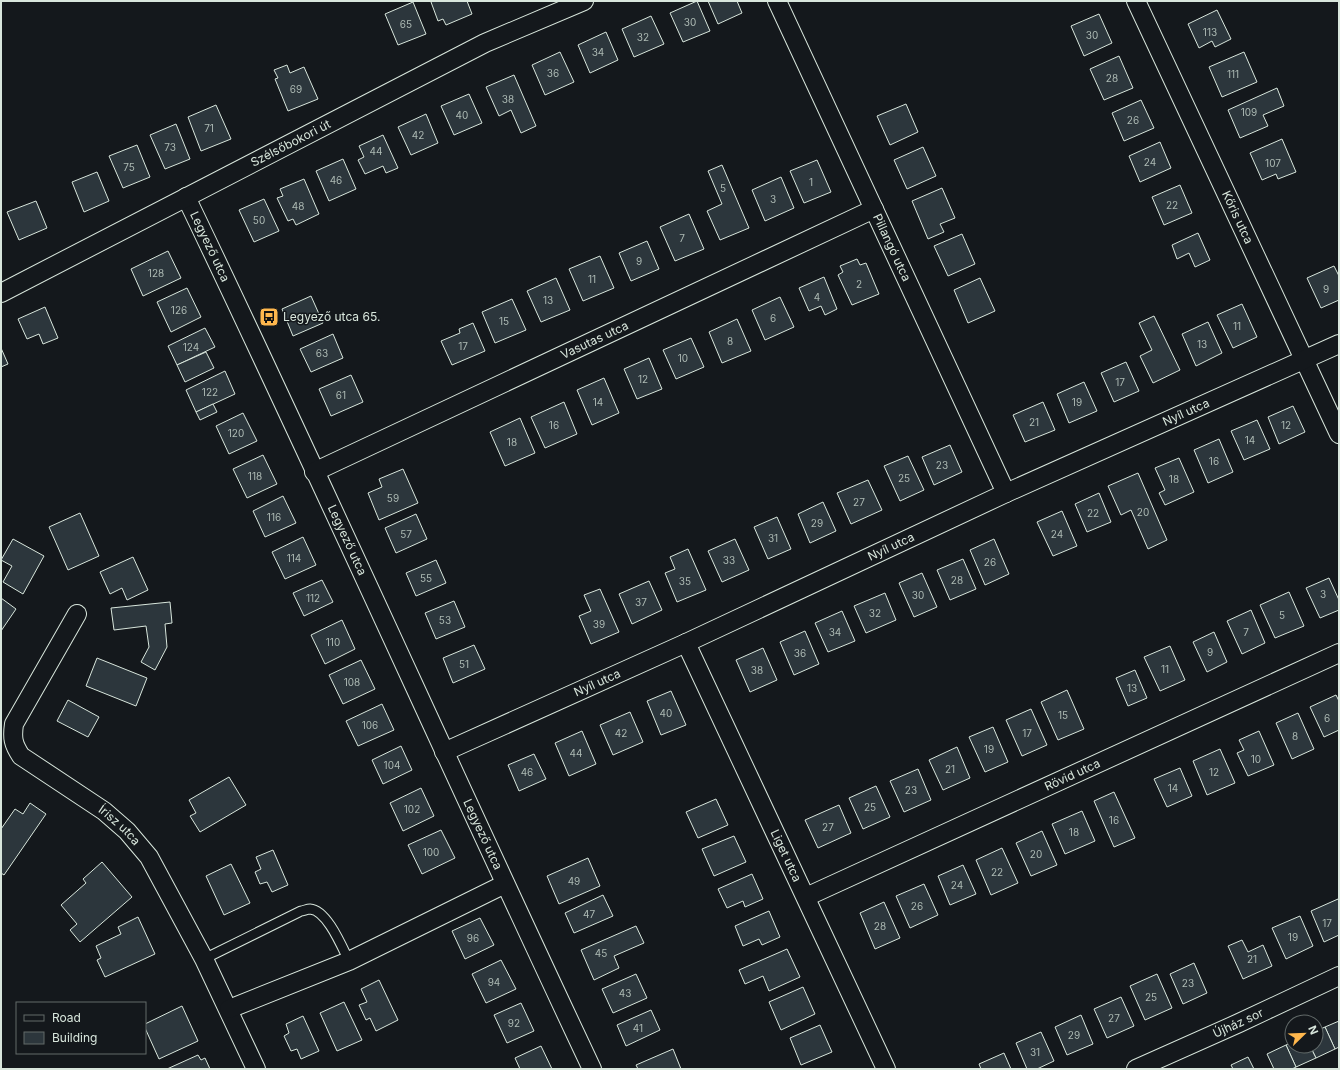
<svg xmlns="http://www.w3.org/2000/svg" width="1340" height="1070" font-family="Inter,sans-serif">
  <rect width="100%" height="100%" fill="#14181c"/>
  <g fill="#2c363c" stroke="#d8e6dc">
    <polygon points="433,1 467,1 472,14 446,25 443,19 438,21 431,2"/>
    <polygon points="697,1 710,31 683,42 670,13"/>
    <polygon points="708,1 737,1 742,13 718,24"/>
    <polygon points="413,2 426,34 398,45 385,14"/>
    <polygon points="1217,10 1231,39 1215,47 1212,41 1199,48 1188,24"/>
    <polygon points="1099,14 1112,43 1084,56 1071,26"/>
    <polygon points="651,16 664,44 634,57 622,29"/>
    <polygon points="606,32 618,60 590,73 578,45"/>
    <polygon points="560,52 574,82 545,95 532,65"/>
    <polygon points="1244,52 1257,82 1222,97 1209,67"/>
    <polygon points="1119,56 1133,88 1104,100 1090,69"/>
    <polygon points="287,65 290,73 304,67 318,99 288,111 275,79 278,78 274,70"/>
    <polygon points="514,75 536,126 521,133 511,110 499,116 486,87"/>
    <polygon points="1277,88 1284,106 1263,115 1268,126 1240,138 1228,110"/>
    <polygon points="469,94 482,123 454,135 441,106"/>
    <polygon points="1141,100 1154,128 1124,141 1112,113"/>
    <polygon points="906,104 918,132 890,145 877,116"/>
    <polygon points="216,105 231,139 201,151 188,117"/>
    <polygon points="426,114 438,143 411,155 398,127"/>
    <polygon points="176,124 190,159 165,169 150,135"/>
    <polygon points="383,135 398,168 386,173 383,166 365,174 358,160 364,157 359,146"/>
    <polygon points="1282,139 1296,172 1278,179 1276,174 1262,180 1250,153"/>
    <polygon points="1160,142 1171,168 1140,182 1129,156"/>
    <polygon points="137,145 150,177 123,188 109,156"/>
    <polygon points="923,147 936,176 907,189 894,160"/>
    <polygon points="343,159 356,189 329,201 316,171"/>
    <polygon points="817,160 831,192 804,203 790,171"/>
    <polygon points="722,165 749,228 720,240 707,211 722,204 708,171"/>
    <polygon points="97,172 109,201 84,212 72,182"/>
    <polygon points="781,177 794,208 765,221 752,190"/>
    <polygon points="304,179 319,214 296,225 293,219 288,221 277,198 283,196 280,189"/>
    <polygon points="1180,185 1192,213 1164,225 1152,197"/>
    <polygon points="942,188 955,218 940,224 944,232 928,239 912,201"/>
    <polygon points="264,199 279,231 254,242 239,210"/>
    <polygon points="36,201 47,228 19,240 7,212"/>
    <polygon points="689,214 704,249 675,261 660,227"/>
    <polygon points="1198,233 1210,260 1195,267 1189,253 1177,259 1172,245"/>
    <polygon points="962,234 975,264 948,276 934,246"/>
    <polygon points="647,241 659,269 631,281 619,253"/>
    <polygon points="168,251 181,278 143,296 131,269"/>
    <polygon points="600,256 614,288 583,301 569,269"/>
    <polygon points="857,259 860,265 866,263 879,294 852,305 838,275 843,272 840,266"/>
    <polygon points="1334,266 1339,276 1339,300 1321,308 1307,278"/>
    <polygon points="824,277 837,309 825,315 821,306 809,311 799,288"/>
    <polygon points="556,278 570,310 541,322 527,291"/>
    <polygon points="980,278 995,311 968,323 954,290"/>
    <polygon points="187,288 201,317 171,332 157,302"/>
    <polygon points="311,296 323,323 293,336 282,309"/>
    <polygon points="780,297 794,327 765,340 752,310"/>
    <polygon points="512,299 526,330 495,343 482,312"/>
    <polygon points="1242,304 1257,337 1233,348 1217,315"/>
    <polygon points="45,307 58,338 43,344 39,334 27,339 18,319"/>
    <polygon points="1154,316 1180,370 1153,383 1140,356 1152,350 1139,323"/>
    <polygon points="737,319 751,351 722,363 709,332"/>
    <polygon points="1208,322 1222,353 1196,366 1182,334"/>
    <polygon points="473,323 485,351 452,365 441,341 460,333 459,329"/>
    <polygon points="205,328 215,347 177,365 168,346"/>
    <polygon points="333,334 343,358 311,372 300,349"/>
    <polygon points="691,338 704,367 676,379 663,350"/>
    <polygon points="1,348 8,364 1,367"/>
    <polygon points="206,352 214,368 185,382 177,365"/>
    <polygon points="649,358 662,389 637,399 624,369"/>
    <polygon points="1126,362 1139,391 1114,402 1101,373"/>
    <polygon points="225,371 235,394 196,412 186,390"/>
    <polygon points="351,375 363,402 331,416 319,389"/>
    <polygon points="604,378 619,413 592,425 577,390"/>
    <polygon points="1084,382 1097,411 1069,423 1057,394"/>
    <polygon points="564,402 577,434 545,448 531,417"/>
    <polygon points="1043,402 1055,430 1025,442 1013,415"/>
    <polygon points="213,404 217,412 200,420 196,412"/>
    <polygon points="1293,406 1305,432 1279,444 1268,417"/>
    <polygon points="243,413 257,441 229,454 216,426"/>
    <polygon points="520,418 535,453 505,466 490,432"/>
    <polygon points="1257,420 1270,449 1244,460 1231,431"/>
    <polygon points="1219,439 1233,472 1208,483 1194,450"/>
    <polygon points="950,445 962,472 934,485 922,457"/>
    <polygon points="263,455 277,484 247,498 233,469"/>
    <polygon points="908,456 924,490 900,501 884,466"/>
    <polygon points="1179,458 1194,492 1165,505 1159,493 1165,490 1155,468"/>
    <polygon points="403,469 418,503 379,520 368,493 382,487 379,479"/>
    <polygon points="1138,473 1167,540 1148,549 1131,510 1121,515 1108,486"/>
    <polygon points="868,480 882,510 851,524 837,493"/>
    <polygon points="1099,493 1111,522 1087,532 1075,504"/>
    <polygon points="283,496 296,523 265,537 253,511"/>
    <polygon points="823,502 836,531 810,543 798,514"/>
    <polygon points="1062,511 1077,546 1053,556 1037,522"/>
    <polygon points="80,513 99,556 68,570 49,527"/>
    <polygon points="416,514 427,539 396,553 385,528"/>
    <polygon points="777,517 791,549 768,559 754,527"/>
    <polygon points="303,537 316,565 285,579 272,552"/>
    <polygon points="13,539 44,556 23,594 3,582 12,566 1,560"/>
    <polygon points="735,539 749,570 722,582 708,551"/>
    <polygon points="994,539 1009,574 985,585 970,550"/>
    <polygon points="688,549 706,590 677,602 665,573 675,569 670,557"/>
    <polygon points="133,557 148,590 127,600 122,588 110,594 100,572"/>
    <polygon points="963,559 976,589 950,600 937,570"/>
    <polygon points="436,560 446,583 416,596 406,573"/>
    <polygon points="922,573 937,607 914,617 899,583"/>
    <polygon points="1329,578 1339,600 1339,610 1320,618 1306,588"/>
    <polygon points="322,580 333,602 304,616 293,593"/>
    <polygon points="649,581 662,610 632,624 619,594"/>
    <polygon points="600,589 619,632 591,644 579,616 591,611 584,595"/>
    <polygon points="1289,592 1304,626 1275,638 1260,605"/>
    <polygon points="885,593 896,620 866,633 854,606"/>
    <polygon points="1,598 16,609 1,631"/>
    <polygon points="454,601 465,627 436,639 425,613"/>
    <polygon points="170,602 172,623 165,624 167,647 155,670 141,662 149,647 146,626 114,630 111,608"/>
    <polygon points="1251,610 1265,643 1242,654 1227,621"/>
    <polygon points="842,611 855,641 828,652 815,623"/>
    <polygon points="342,620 355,649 325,664 311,635"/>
    <polygon points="805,631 819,664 794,675 780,642"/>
    <polygon points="1214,632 1227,662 1207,672 1193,642"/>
    <polygon points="474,645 485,669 453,683 443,658"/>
    <polygon points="1170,646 1185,680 1160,691 1144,657"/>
    <polygon points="763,648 777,680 750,692 736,660"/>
    <polygon points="97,658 147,678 136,706 86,686"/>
    <polygon points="361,660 375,689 343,704 329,675"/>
    <polygon points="1135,670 1147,698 1128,706 1116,678"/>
    <polygon points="1067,690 1084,729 1058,740 1041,702"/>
    <polygon points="671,691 686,725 661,735 647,701"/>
    <polygon points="1336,695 1339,701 1339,730 1324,737 1310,707"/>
    <polygon points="68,700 99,717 88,737 57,721"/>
    <polygon points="382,704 394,730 358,746 346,721"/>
    <polygon points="1031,709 1047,745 1022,756 1006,720"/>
    <polygon points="630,712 643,742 613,755 600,725"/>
    <polygon points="1298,713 1314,749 1292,759 1276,723"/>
    <polygon points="993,727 1008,762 985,772 969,737"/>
    <polygon points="582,731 596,764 569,776 555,743"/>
    <polygon points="1259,731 1274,765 1248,776 1237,753 1244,750 1239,740"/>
    <polygon points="401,746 412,770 383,784 372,760"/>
    <polygon points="957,747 970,778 943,790 929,760"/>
    <polygon points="1220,749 1235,783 1207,795 1193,761"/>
    <polygon points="534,754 546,779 519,791 508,765"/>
    <polygon points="1180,768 1192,796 1167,807 1154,779"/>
    <polygon points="918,769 931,800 904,812 890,781"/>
    <polygon points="229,777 246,805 200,832 190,816 196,813 189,800"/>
    <polygon points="876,786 890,817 863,829 849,798"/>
    <polygon points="421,788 434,816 403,831 390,803"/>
    <polygon points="1114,792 1135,838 1114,847 1094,801"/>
    <polygon points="716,799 728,825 698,838 686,812"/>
    <polygon points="30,803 46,814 4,875 1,873 1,829 15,809 23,814"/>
    <polygon points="839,805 851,833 818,848 805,820"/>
    <polygon points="1082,811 1095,841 1065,854 1052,824"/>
    <polygon points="441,830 455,858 422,874 408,845"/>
    <polygon points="1042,831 1057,865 1031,876 1016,843"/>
    <polygon points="734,836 746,862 714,876 702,849"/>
    <polygon points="1002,848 1018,883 991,895 976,860"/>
    <polygon points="273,850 288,885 272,892 267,882 260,884 255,872 261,869 256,857"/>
    <polygon points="588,858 600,886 559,904 547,876"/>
    <polygon points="102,862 132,897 80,942 70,930 77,924 61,905 86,883 83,879"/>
    <polygon points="231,864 250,903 224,915 206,876"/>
    <polygon points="963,865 976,894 950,905 938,876"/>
    <polygon points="752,874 763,899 745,907 743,901 727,908 718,889"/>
    <polygon points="924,884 938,915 910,928 896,896"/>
    <polygon points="603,895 613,916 574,933 565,913"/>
    <polygon points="1338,899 1339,902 1339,935 1324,942 1311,911"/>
    <polygon points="884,902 900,938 875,949 860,913"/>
    <polygon points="769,911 780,937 762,945 759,939 743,946 735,926"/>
    <polygon points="1300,916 1313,946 1286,959 1272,928"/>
    <polygon points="138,917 155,954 105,977 97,960 101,958 96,946 121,934 118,927"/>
    <polygon points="480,918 494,945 465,959 452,931"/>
    <polygon points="636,926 644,943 614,956 619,968 594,980 581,950"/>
    <polygon points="1242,940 1248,952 1263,945 1272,966 1243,979 1228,946"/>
    <polygon points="787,949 800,977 769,991 763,976 745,984 739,970"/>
    <polygon points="501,960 516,989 486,1003 472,974"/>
    <polygon points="1194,963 1207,993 1183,1004 1170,974"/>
    <polygon points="636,974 647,998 613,1013 602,989"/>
    <polygon points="1157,974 1172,1008 1145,1020 1130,986"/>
    <polygon points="379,980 398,1020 376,1031 370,1018 366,1020 359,1005 367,1002 361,989"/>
    <polygon points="803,987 815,1014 781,1030 769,1002"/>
    <polygon points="1121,997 1134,1026 1107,1038 1094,1009"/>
    <polygon points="344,1002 362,1040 337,1051 320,1013"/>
    <polygon points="521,1003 534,1031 507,1043 494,1015"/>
    <polygon points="182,1006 198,1041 159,1059 145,1028 145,1024"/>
    <polygon points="651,1010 660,1030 626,1046 617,1025"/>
    <polygon points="1081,1015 1093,1044 1067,1055 1055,1027"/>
    <polygon points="303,1016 319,1051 301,1059 297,1049 291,1051 284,1036 289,1033 286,1024"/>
    <polygon points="1339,1021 1339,1047 1335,1049 1325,1027"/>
    <polygon points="820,1025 832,1052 801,1065 790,1038"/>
    <polygon points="1325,1027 1335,1049 1316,1058 1310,1046 1316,1046 1316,1031"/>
    <polygon points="1041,1032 1054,1061 1037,1069 1027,1069 1016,1043"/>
    <polygon points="1292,1042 1292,1046 1310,1046 1316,1058 1296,1067 1286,1045"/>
    <polygon points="1286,1045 1296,1067 1292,1069 1274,1069 1267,1054"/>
    <polygon points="541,1046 552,1069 520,1069 515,1058"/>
    <polygon points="673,1049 681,1069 638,1069 636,1065"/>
    <polygon points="1004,1053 1011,1069 981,1069 979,1064"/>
    <polygon points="198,1055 201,1060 205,1058 210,1069 167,1069"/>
    <polygon points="1248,1057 1254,1069 1233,1069 1231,1065"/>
  </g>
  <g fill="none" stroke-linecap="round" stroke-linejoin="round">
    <g stroke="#d8e6dc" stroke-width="11">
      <path id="lane" d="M204,959l97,-48c2,0 6,-2 9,-2 17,1 32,38 39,52"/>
    </g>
    <g stroke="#d8e6dc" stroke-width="20">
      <g id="street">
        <path id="s1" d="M777,1l229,492"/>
        <path id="s2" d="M1136,1l203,433"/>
        <path id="s3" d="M186,197c139,289 269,582 406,872"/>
        <path id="s4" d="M1,293l484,-250 99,-42"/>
        <path id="s5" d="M314,472l560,-263"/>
        <path id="s6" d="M77,614l-63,110c-2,14 -1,20 7,32l83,55 23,20 22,26 55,102 52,110"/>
        <path id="s7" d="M686,643l200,426"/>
        <path id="s8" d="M444,752l242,-109 320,-150 333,-149"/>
        <path id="s9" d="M806,897l533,-244"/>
        <polyline points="229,1009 349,961 505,884"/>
        <path id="s10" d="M1136,1069l103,-46 100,-47"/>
      </g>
    </g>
    <use href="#lane" stroke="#14181c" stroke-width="9"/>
    <use href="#street" stroke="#14181c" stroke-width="18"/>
  </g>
  <defs>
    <g id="bus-square" transform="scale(1)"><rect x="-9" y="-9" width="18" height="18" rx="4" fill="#ffb74d" stroke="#14181c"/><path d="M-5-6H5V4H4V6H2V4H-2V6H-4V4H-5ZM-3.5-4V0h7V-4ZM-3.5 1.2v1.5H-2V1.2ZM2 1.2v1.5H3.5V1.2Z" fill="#111"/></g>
  </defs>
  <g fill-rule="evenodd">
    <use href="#bus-square" x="269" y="317"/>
  </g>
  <g text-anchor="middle" stroke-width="3" stroke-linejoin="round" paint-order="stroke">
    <g font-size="10" fill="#adbab4">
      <text x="690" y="26">30</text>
      <text x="406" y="28">65</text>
      <text x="1210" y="36">113</text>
      <text x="1092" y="39">30</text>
      <text x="643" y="41">32</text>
      <text x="598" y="56">34</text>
      <text x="553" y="77">36</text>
      <text x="1233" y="78">111</text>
      <text x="1112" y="82">28</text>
      <text x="296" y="93">69</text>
      <text x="508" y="103">38</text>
      <text x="1249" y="116">109</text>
      <text x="462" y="119">40</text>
      <text x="1133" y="124">26</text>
      <text x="209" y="132">71</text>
      <text x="418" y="139">42</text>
      <text x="170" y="151">73</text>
      <text x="376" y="155">44</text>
      <text x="1150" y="166">24</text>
      <text x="1273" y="167">107</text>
      <text x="129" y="171">75</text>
      <text x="336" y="184">46</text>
      <text x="811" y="186">1</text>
      <text x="723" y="192">5</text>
      <text x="773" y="203">3</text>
      <text x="1172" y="209">22</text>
      <text x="298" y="210">48</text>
      <text x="259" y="224">50</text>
      <text x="682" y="242">7</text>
      <text x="639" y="265">9</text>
      <text x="156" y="277">128</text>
      <text x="592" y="283">11</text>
      <text x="859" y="288">2</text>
      <text x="1326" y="293">9</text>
      <text x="817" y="301">4</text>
      <text x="548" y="304">13</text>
      <text x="179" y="314">126</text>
      <text x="773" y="322">6</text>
      <text x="504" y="325">15</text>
      <text x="1237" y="330">11</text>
      <text x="730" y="345">8</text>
      <text x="1202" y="348">13</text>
      <text x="463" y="350">17</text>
      <text x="191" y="351">124</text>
      <text x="322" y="357">63</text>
      <text x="683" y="362">10</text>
      <text x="643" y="383">12</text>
      <text x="1120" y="386">17</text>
      <text x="210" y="396">122</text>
      <text x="341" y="399">61</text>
      <text x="598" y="406">14</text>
      <text x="1077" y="406">19</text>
      <text x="1034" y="426">21</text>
      <text x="554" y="429">16</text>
      <text x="1286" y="429">12</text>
      <text x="236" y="437">120</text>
      <text x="1250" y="444">14</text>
      <text x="512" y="446">18</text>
      <text x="1214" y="465">16</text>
      <text x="942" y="469">23</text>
      <text x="255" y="480">118</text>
      <text x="904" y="482">25</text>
      <text x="1174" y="483">18</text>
      <text x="393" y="502">59</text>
      <text x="859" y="506">27</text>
      <text x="1143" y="516">20</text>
      <text x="1093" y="517">22</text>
      <text x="274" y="521">116</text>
      <text x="817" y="527">29</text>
      <text x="406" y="538">57</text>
      <text x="1057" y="538">24</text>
      <text x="773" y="542">31</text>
      <text x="294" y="562">114</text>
      <text x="729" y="564">33</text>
      <text x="990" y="566">26</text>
      <text x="426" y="582">55</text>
      <text x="957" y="584">28</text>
      <text x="685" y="585">35</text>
      <text x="1323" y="598">3</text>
      <text x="918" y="599">30</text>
      <text x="313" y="602">112</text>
      <text x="641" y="606">37</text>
      <text x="875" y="617">32</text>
      <text x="1282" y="619">5</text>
      <text x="445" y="624">53</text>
      <text x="599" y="628">39</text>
      <text x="835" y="636">34</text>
      <text x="1246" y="636">7</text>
      <text x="333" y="646">110</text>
      <text x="1210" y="656">9</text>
      <text x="800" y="657">36</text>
      <text x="464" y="668">51</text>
      <text x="1165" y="673">11</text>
      <text x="757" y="674">38</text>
      <text x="352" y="686">108</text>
      <text x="1132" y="692">13</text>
      <text x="666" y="717">40</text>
      <text x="1063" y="719">15</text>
      <text x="1327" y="722">6</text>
      <text x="370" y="729">106</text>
      <text x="621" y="737">42</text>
      <text x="1027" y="737">17</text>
      <text x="1295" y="740">8</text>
      <text x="989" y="753">19</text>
      <text x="576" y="757">44</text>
      <text x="1256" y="763">10</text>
      <text x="392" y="769">104</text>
      <text x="950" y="773">21</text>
      <text x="527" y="776">46</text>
      <text x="1214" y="776">12</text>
      <text x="1173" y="792">14</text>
      <text x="911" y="794">23</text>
      <text x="870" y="811">25</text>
      <text x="412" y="813">102</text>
      <text x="1114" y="824">16</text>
      <text x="828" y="831">27</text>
      <text x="1074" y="836">18</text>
      <text x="431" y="856">100</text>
      <text x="1036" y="858">20</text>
      <text x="997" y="876">22</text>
      <text x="574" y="885">49</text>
      <text x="957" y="889">24</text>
      <text x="917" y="910">26</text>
      <text x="589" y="918">47</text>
      <text x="1327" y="927">17</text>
      <text x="880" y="930">28</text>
      <text x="1293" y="941">19</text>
      <text x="473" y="942">96</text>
      <text x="601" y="957">45</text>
      <text x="1252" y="963">21</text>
      <text x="494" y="986">94</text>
      <text x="1188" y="987">23</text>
      <text x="625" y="997">43</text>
      <text x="1151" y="1001">25</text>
      <text x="1114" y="1022">27</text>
      <text x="514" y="1027">92</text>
      <text x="638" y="1032">41</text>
      <text x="1074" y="1039">29</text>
      <text x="1035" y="1056">31</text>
    </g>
    <g font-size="12" fill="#d8e6dc" stroke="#14181c">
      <text dy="4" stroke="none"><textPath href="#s4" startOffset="326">Szélsőbokori út</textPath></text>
      <text dy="4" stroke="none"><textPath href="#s2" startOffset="239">Kőris utca</textPath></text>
      <text dy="4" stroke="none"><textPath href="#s3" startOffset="55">Legyező utca</textPath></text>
      <text dy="4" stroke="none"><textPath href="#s1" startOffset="272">Pillangó utca</textPath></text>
      <text dy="4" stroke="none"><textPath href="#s5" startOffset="310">Vasutas utca</textPath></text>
      <text dy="4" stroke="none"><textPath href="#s8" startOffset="816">Nyíl utca</textPath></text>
      <text dy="4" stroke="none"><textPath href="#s3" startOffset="379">Legyező utca</textPath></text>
      <text dy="4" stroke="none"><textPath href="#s8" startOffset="492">Nyíl utca</textPath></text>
      <text dy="4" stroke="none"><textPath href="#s8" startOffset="168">Nyíl utca</textPath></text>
      <text dy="4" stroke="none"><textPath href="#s9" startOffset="293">Rövid utca</textPath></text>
      <text dy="4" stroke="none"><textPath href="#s6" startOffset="281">Írisz utca</textPath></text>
      <text dy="4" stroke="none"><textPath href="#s3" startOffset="703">Legyező utca</textPath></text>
      <text dy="4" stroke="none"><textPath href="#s7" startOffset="235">Liget utca</textPath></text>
      <text dy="4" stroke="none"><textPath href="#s10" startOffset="112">Újház sor</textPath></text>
    </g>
    <g font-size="12" fill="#d8e6dc" stroke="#14181c" text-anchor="start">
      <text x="283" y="321">Legyező utca 65.</text>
    </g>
  </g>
  <rect width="1340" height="1070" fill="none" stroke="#d8e6dc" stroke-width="4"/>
  <rect x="16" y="1002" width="130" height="52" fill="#14181c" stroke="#626a69"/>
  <rect x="24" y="1015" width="20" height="6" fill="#14181c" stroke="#626a69"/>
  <text x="52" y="1022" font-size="12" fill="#d8e6dc">Road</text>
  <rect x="24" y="1032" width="20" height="12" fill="#2c363c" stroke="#626a69"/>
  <text x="52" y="1042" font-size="12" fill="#d8e6dc">Building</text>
  <g transform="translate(1304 1034) rotate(67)"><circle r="19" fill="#14181c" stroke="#626a69"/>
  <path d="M0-3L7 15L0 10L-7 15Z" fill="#ffb74d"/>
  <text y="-6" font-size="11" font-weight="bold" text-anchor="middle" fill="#d8e6dc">N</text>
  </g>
</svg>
